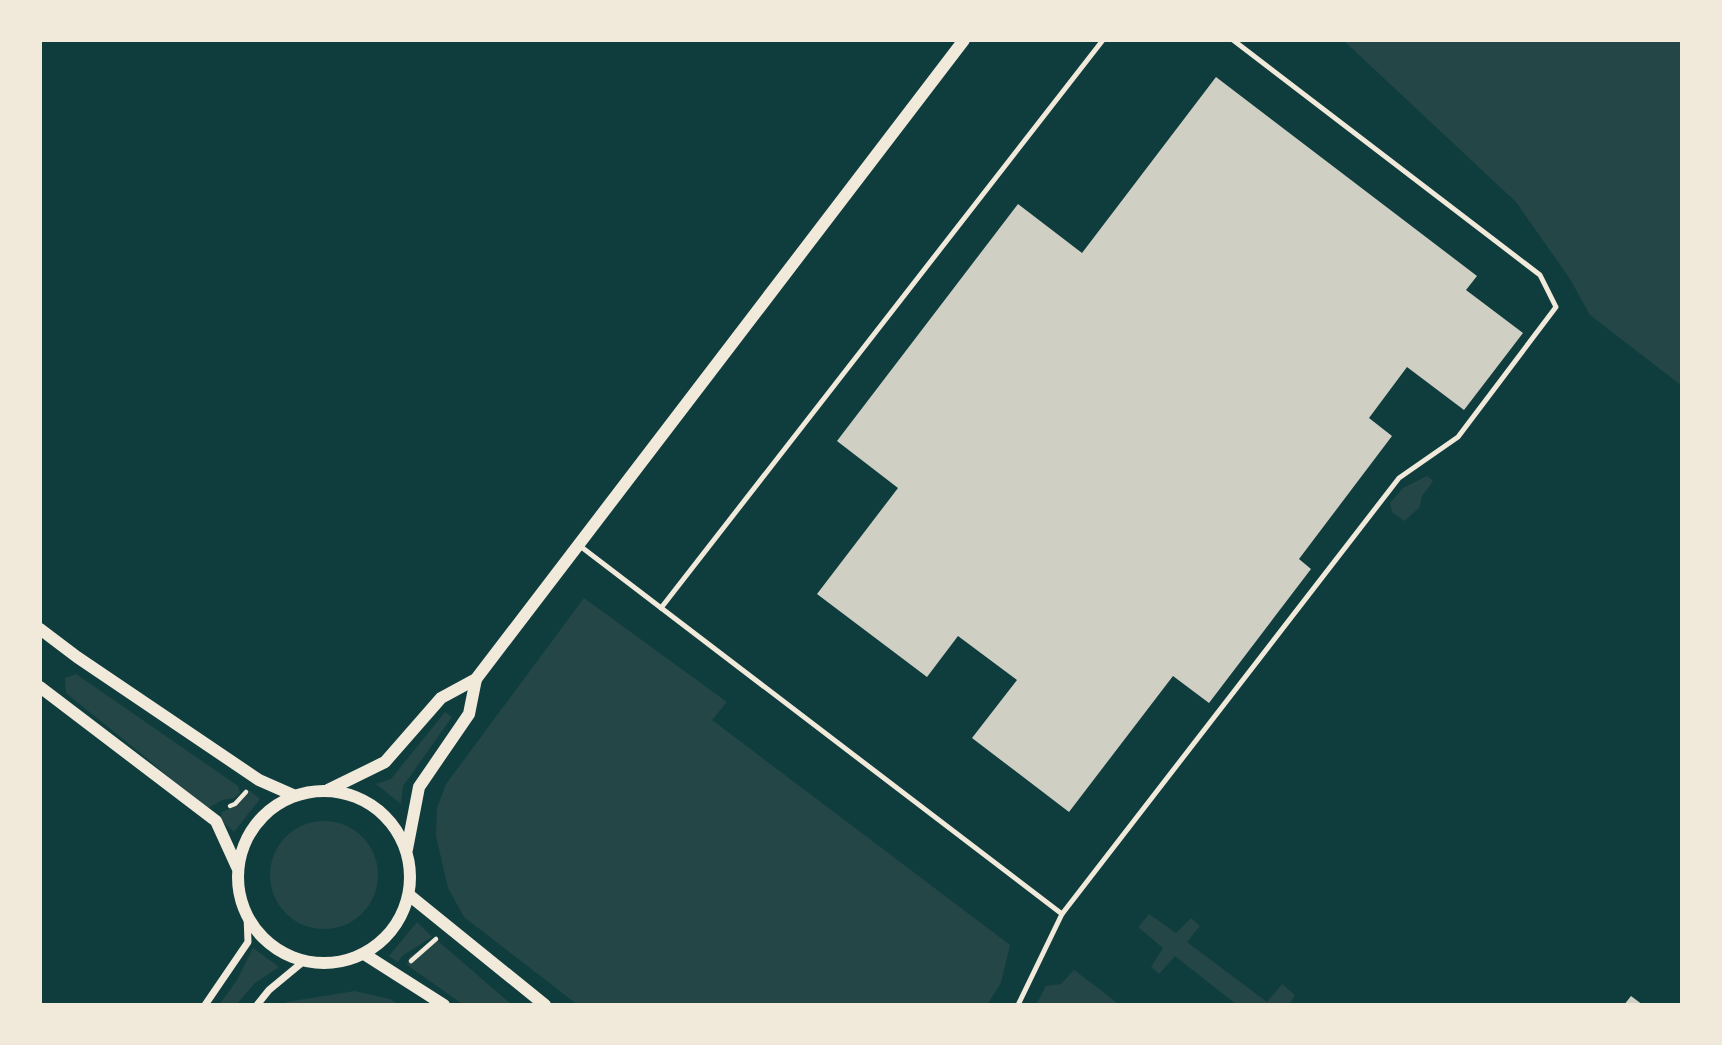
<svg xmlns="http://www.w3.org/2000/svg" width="1722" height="1045" font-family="'Playfair Display',serif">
  <rect width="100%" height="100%" fill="#0f3d3e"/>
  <g fill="#244646">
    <polygon points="1343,40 1682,40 1682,386 1590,315 1570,279 1516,202"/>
    <polygon points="1427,476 1433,481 1422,496 1419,508 1404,521 1392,512 1390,503 1403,488"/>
    <polygon points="584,598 727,702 712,720 1010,945 1001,983 987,1005 578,1005 464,917 448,888 436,836 437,808 446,784"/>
    <polygon points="76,674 238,786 240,793 234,798 222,800 207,809 138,751 66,693 65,678"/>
    <polygon points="445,712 452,717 403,786 401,804 376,784 391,779"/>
    <polygon points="249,790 260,799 234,832 220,819 222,812 233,807"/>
    <circle cx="324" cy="875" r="54"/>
    <polygon points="1149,914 1176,933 1191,918 1200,926 1187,942 1267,1002 1282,984 1295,995 1289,1005 1237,1005 1175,956 1159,974 1151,967 1163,948 1138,927"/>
    <polygon points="417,922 432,937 402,956 398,962 389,956"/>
    <polygon points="438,941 512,1005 464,1005 407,965 410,956"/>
    <polygon points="253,948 279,967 255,983 236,1005 219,1005 237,980"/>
    <polygon points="1074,970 1120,1005 1036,1005 1046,986 1061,984"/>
    <polygon points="355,991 390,999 398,1005 284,1005 287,1002"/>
  </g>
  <g fill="#cfcfc3">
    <polygon points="1216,77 1477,276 1466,290 1523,333 1464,410 1407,367 1369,418 1392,436 1299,559 1311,569 1209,703 1173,676 1069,812 972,738 1017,680 958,636 927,677 817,594 898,488 837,441 1018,204 1082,253"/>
    <polygon points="1631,996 1643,1005 1624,1005"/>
  </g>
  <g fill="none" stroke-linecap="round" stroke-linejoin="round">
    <g stroke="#f1e9da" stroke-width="4.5">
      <polyline points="230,806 235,804 246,792"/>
      <polyline points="411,961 436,939"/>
    </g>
    <g stroke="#f1e9da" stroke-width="5">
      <polyline points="580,546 1062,914"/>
      <polyline points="661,608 1103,40"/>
      <polyline points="1018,1005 1062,914 1399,478 1458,437 1556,307 1540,275 1233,40"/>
    </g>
    <g stroke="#f1e9da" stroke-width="7">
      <polyline points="205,1005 248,942 247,915"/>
      <polyline points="257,1005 269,990 304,961"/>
    </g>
    <g stroke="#f1e9da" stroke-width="12">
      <polyline points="40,629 77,657 259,780 293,795"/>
      <polyline points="40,687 216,821 237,867"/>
      <polyline points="328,790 385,762 441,698 476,679 964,40"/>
      <circle cx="324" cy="877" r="86"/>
      <polyline points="407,849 419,787 469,714 476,679"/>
      <polyline points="409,895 545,1005"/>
      <polyline points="364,954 444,1005"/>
    </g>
  </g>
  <rect width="1722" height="1045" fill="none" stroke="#f1e9da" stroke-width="84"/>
</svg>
